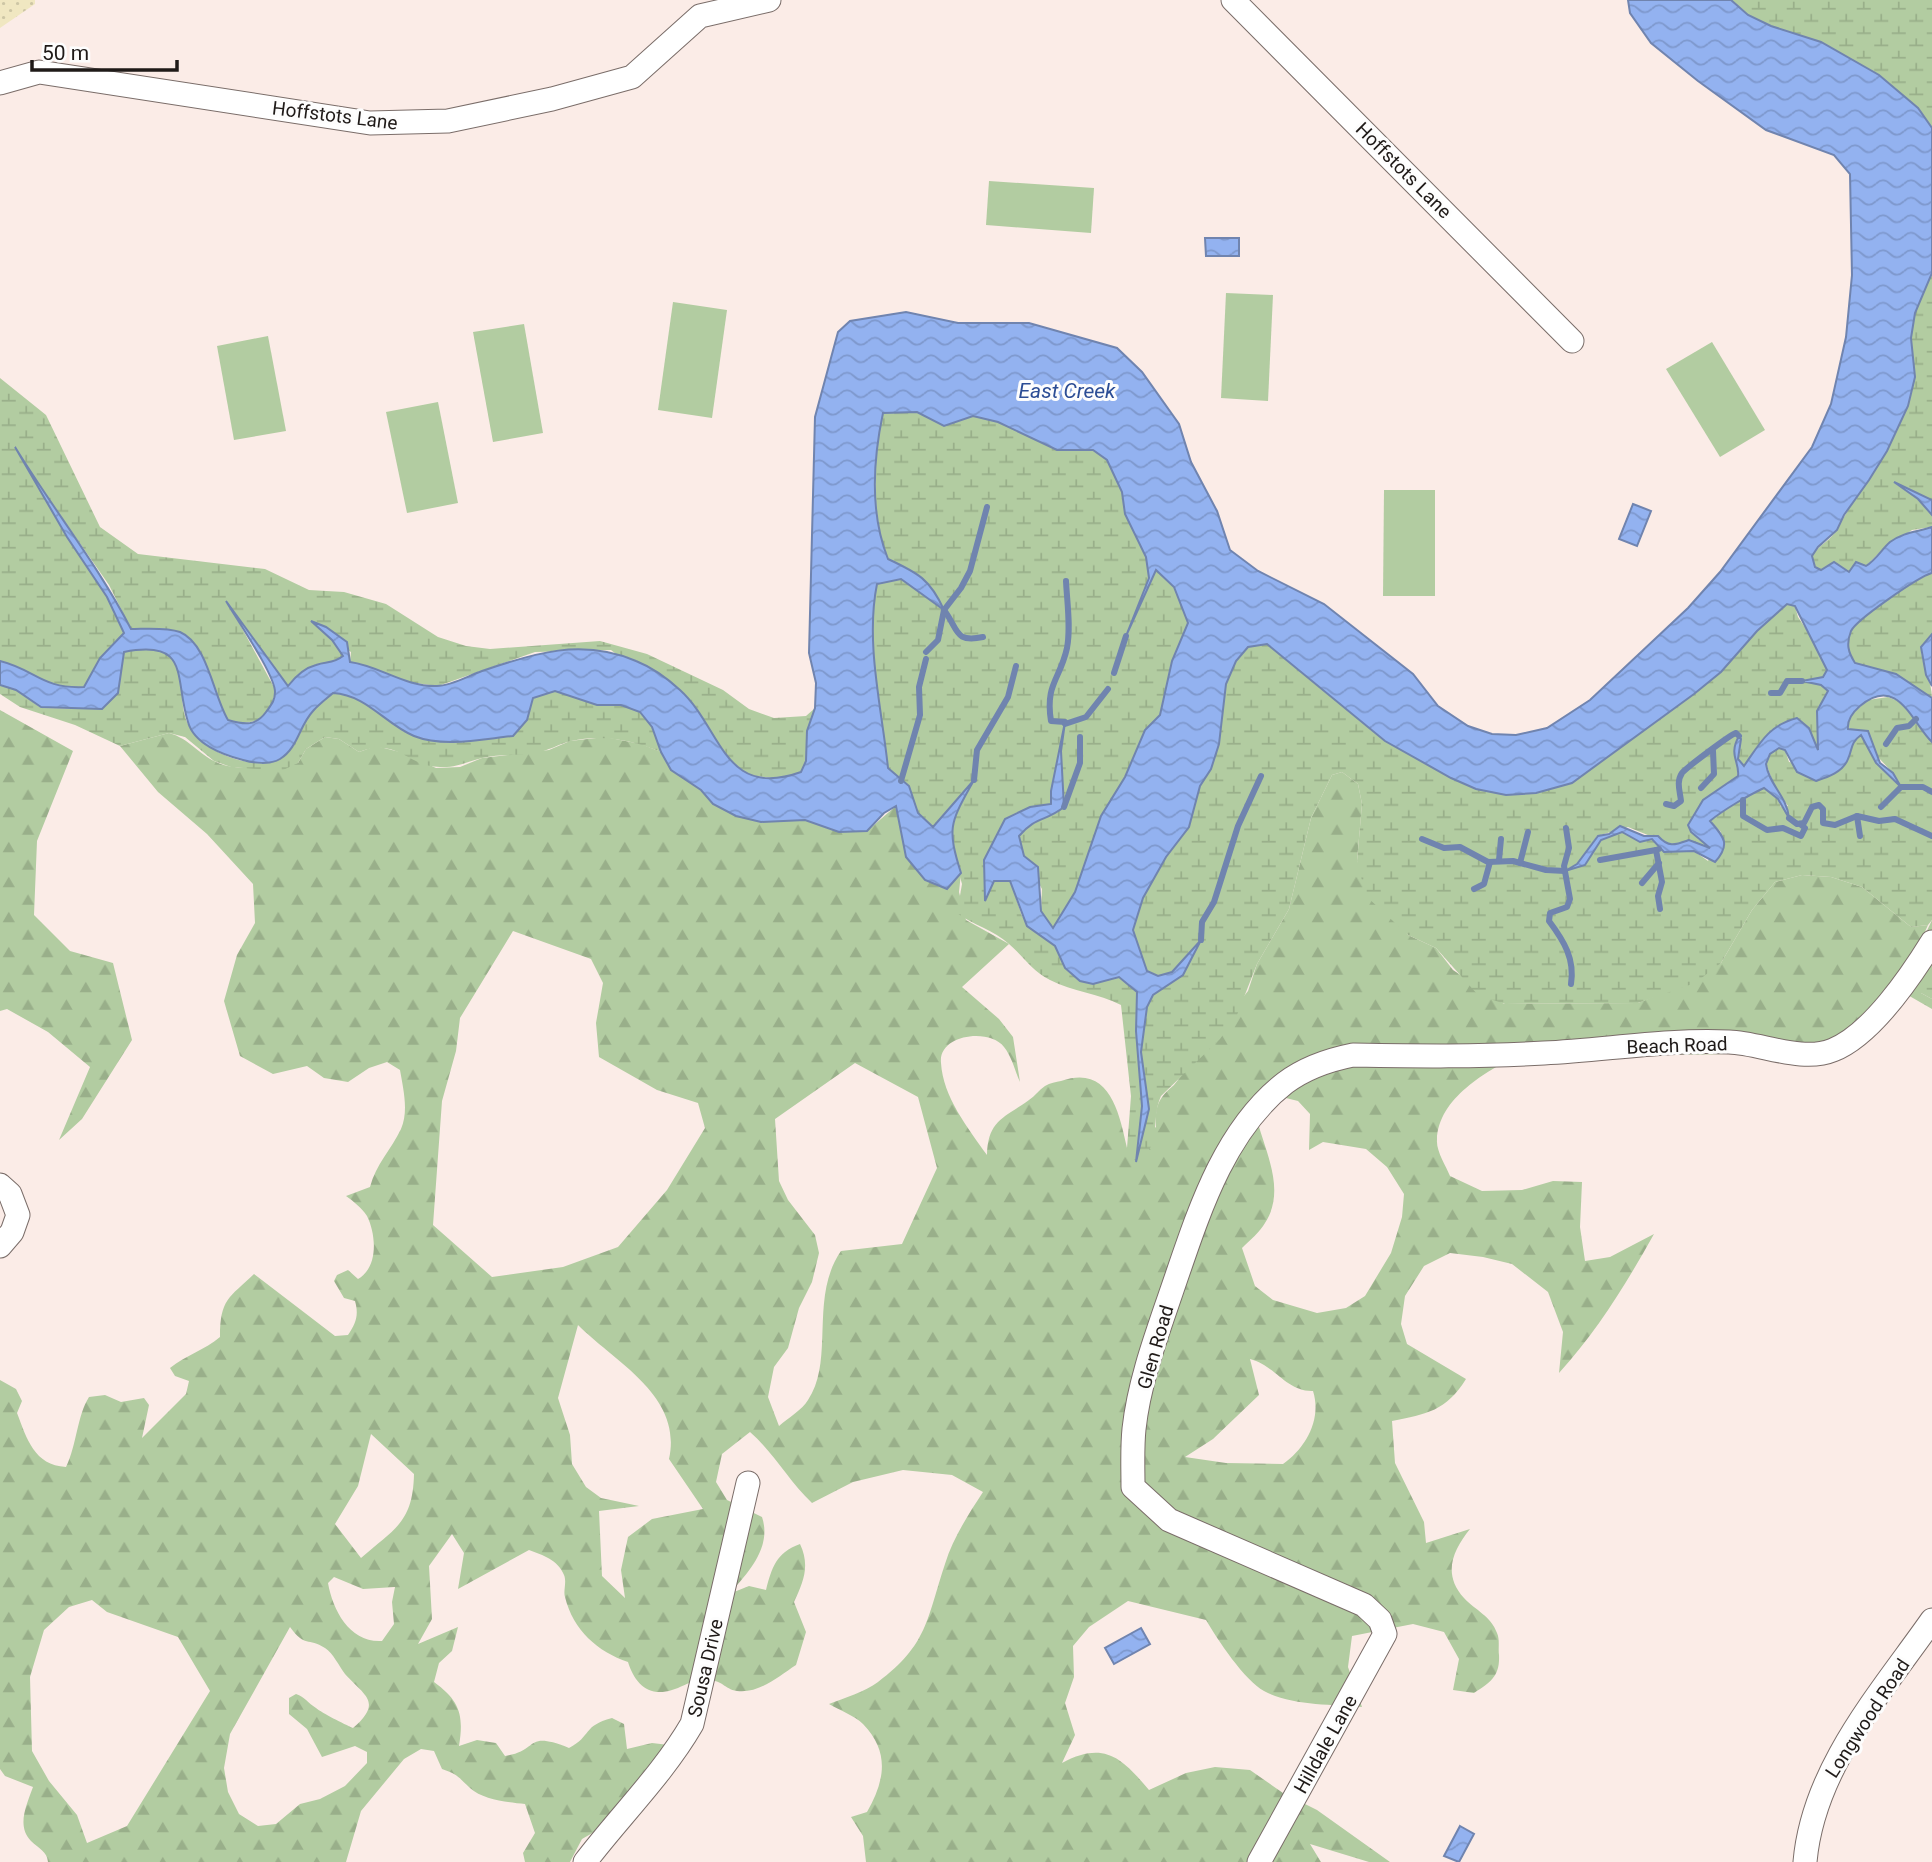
<svg xmlns="http://www.w3.org/2000/svg" width="1932" height="1862" font-family="Roboto,sans-serif">
  <defs>
    <pattern id="grass-tufts" width="24" height="20" patternUnits="userSpaceOnUse" patternTransform="scale(1.75)"><rect width="24" height="20" fill="#b2cca1"/><path d="M3 7l-1-3M5 7V3M7 7l1-3M15 17l-1-3M17 17v-4M19 17l1-3" fill="none" stroke="#99af8a"/></pattern>
    <pattern id="forest-firs" width="22" height="20" patternUnits="userSpaceOnUse" patternTransform="scale(1.75)"><rect width="22" height="20" fill="#b2cca1"/><path d="M5 1l3.5 6h-7zM16 11l3.5 6h-7z" fill="#99af8a"/></pattern>
    <pattern id="wetland-marsh" width="20" height="14" patternUnits="userSpaceOnUse" patternTransform="scale(1.75)"><rect width="20" height="14" fill="#b2cca1"/><path d="M1 5h8M5 5V1M11 12h8M15 12V8" fill="none" stroke="#99af8a"/></pattern>
    <pattern id="sand-dots" width="8" height="8" patternUnits="userSpaceOnUse" patternTransform="scale(1.75)"><rect width="8" height="8" fill="#f0e7c1"/><path d="M2 2h.1M6 6h.1" fill="none" stroke="#cdc6a5" stroke-width="1.8" stroke-linecap="round"/></pattern>
    <pattern id="water-waves" width="16" height="10" patternUnits="userSpaceOnUse" patternTransform="scale(1.75)"><rect width="16" height="10" fill="#93b2f0"/><path d="M0 5q4-4 8 0t8 0" fill="none" stroke="#7e98cd"/></pattern>
  </defs>
  <rect width="100%" height="100%" fill="#fbece7"/>
  <polygon fill="url(#grass-tufts)" points="1932,920 1932,958 1921,993 1932,999 1932,1009 1899,990"/>
  <g fill="url(#forest-firs)" fill-rule="evenodd">
    <polygon points="0,710 73,751 37,841 34,915 70,951 113,963 132,1040 82,1119 59,1140 90,1067 48,1032 7,1009 0,1011"/>
    <path d="M169,733c21,6 28,20 47,29 23,11 56,3 82,1l8,-14 19,-12 14,2 20,13 17,-6 28,7 32,15 24,-1 22,-9 67,-8 21,-9 35,-4 36,7 20,8 11,18 30,20 11,14 23,12 25,6 44,-2 34,12 28,-1 29,-25 10,51 19,23 22,9 14,-16 -2,19 7,28 43,24 -47,43 37,32 14,18 7,45c-5,-11 -8,-25 -16,-35 -14,-19 -66,-13 -63,16 2,34 27,65 46,92 1,-35 17,-37 42,-55 6,-4 10,-10 16,-14 5,-3 11,-4 16,-5 48,-17 58,30 66,67l29,-21c-1,-20 2,-29 18,-42l74,-94 9,-27 32,-55 22,-91 21,-43 10,-3 16,12 4,20 -5,57 51,74 28,13 17,22 51,34 134,-1 27,-11 56,-29 31,-53 23,-28 27,-7 29,2 31,10 49,40 17,-2c-19,42 -37,86 -75,114 -29,22 -281,14 -333,15 -33,17 -82,44 -83,86 -1,11 9,26 13,36l32,15 40,-1 31,-9 29,1 -2,45 5,34 25,-4 44,-23c-28,50 -56,96 -95,139l4,-41 -15,-40 -36,-28 -29,-7 -33,-4 -26,13 -19,30 -4,28 6,20 59,35c-20,32 -39,35 -74,42l3,42 29,59 2,21 44,-14c-17,21 -28,45 -6,69 11,12 27,18 33,35 3,6 1,16 2,22 1,21 -8,27 -25,38l-21,-3 6,-31 -15,-27 -31,-8 -61,12 -4,31 14,40c-30,-3 -71,-1 -98,-16 -19,-10 -47,-52 -58,-71l-78,-19 -39,26 -16,19 1,31 -9,26 10,32 -13,28c42,-22 59,-6 87,27l37,-17 29,-6 35,3 33,23 34,17 73,52h-21l-59,-18 11,18h-455l-3,-26 -12,-19 16,-5c17,-30 24,-59 -4,-88 -8,-8 -24,-14 -34,-20 15,-6 36,-12 49,-22 50,-37 49,-64 67,-118 8,-26 23,-49 38,-72l-31,-17 -49,-5 -50,12 -41,21c-24,-23 -38,-50 -62,-71l-28,22 -6,28 11,18 35,17c10,30 -13,55 -33,77l20,-8 17,4c6,-23 10,-37 34,-46 10,21 4,37 -6,58l12,30 -10,33c-17,11 -37,29 -59,26 -16,-3 -13,-14 -40,-10 -9,1 -17,7 -25,9 -24,8 -38,-8 -44,-28 -30,-10 -55,-32 -63,-65 -2,-6 2,-15 -1,-22 -6,-15 -21,-20 -35,-25l-71,39 6,-36 -12,-19 -23,32 3,53 -14,25 40,-17 -6,24 -13,12 -5,19c26,19 30,33 25,64l18,-6 19,3 9,13c35,-5 19,-26 64,-8 23,-12 13,-22 43,-30l12,6 3,25 25,-6 17,2 6,21 -9,17 -16,17 -68,39 -12,23h-45l-2,-9 12,-20 -10,-29c-17,-2 -42,-4 -55,-16 -12,-11 -11,-13 -28,-19l-8,-18 -13,-2 -17,10 -43,52 -15,51h-298c-1,-11 -9,-13 -17,-21 -15,-15 -4,-37 2,-54l-28,-11 -5,-7v-389l16,9 6,12 -5,12c10,26 17,52 49,54 11,-23 11,-51 23,-70l16,-2 16,7 23,-4 5,7 -7,33 44,-44 3,-13 -14,-5 -5,-8c16,-13 35,-18 50,-31 0,-38 9,-39 34,-63l81,62 13,-1c8,-12 11,-20 7,-34l-11,-3 -10,-17 3,-6 11,-5 10,9c21,-12 18,-45 9,-63 -5,-8 -14,-15 -21,-20l24,-9c6,-23 21,-37 31,-58 8,-18 2,-41 -1,-59l-13,-8 -18,6 -21,14 -24,-4 -17,-12 -34,8 -33,-18 -16,-55 13,-46 18,-32 -2,-39 -46,-50 -49,-42 -38,-46zM513,931l78,28 12,24 -7,40 3,34 58,33 41,13 7,25 -38,62 -49,57 -55,20 -71,10 -59,-52 9,-124 14,-50 4,-33zM855,1063l63,34 19,71 -35,76 -61,7c-32,46 -6,109 -33,149 -6,10 -20,18 -29,26l-11,-29 6,-30 14,-19 11,-40 13,-26 7,-29 -4,-18 -27,-35 -9,-19 -4,-62zM1286,1098l12,3 12,13 -1,36 14,-8 43,7 21,18 17,27 -2,23 -11,36 -26,43 -19,12 -29,5 -44,-13 -18,-14 -13,-38c8,-8 18,-16 23,-25 21,-32 1,-70 -8,-103l11,-20zM578,1325c38,38 105,71 91,134l34,50 -51,10 -24,18 -7,33 4,28 -23,-22 -3,-65 40,-5 -38,-8 -15,-11 -14,-23 -2,-29 -12,-37zM1250,1359c25,6 36,33 63,32 9,28 -7,57 -30,73l-57,-1 -41,-6 28,-18 46,-44zM371,1434l43,40c-1,49 -20,55 -53,84l-26,-34 23,-38zM334,1577l29,12 32,-2 -3,15 2,22 -12,17c-32,2 -49,-30 -54,-58zM92,1600l15,12 71,25 32,54 -83,135 -40,17 -10,-28 -28,-34 -17,-30 -2,-74 14,-47 25,-23zM290,1627c15,21 18,10 35,21 8,5 14,18 20,26 20,22 38,28 8,54 -9,-4 -31,-15 -37,-20 -8,-5 -11,-11 -20,-14l-7,4v16l18,15 15,28 33,-11 12,6v11l-22,23 -25,13 -20,5 -24,20 -18,2 -19,-12 -11,-22 -4,-24 6,-34z"/>
  </g>
  <g fill="url(#wetland-marsh)">
    <polygon points="1731,0 1932,0 1932,128 1918,108 1821,42 1771,26 1748,15"/>
    <path d="M1932,273v227l-36,-16 22,15 14,16v12l-20,3 -31,21 -15,15 -4,-2 -13,8 -15,-10 -13,8 -6,-3 -3,-11c7,-12 19,-15 25,-27 23,-41 52,-77 70,-121 10,-27 5,-42 4,-69 0,-23 12,-45 21,-66z"/>
    <path d="M0,378l46,37 54,112 38,27 127,15 44,21 35,2 42,12 52,33 28,9 24,3 110,-8 47,13 76,36 26,19 25,9 32,-2 9,-8 -8,23 -1,30 -5,11 -21,7 -31,-4 -26,-20 -21,-33 -91,-72 -76,2 -97,34 -38,-5 -50,-19 1,-10 -19,-12 12,16 -10,7 -18,2 -28,21 -57,-78 44,81c-2,29 -21,39 -47,31l-12,-20 -13,-42 -51,-28 -21,-1 -22,-44 -76,-109 34,61 40,60 17,36 -24,25 -16,29c-42,2 -48,-17 -84,-26z"/>
    <path d="M883,412h34l27,14 29,-10 25,6 59,28h36l14,10 15,32 3,22 21,43 3,21 -16,40 23,-49 18,18 14,36 -16,38 -12,54 -15,15 -20,47 -24,39 -26,76 -22,36 -12,-17 1,-22 -18,-33 -5,-20c19,-21 26,-14 45,-29l-3,-56 -10,40 1,14 -22,2 -25,12 -21,41 1,39 9,-18h16l12,35 33,30 10,22 54,9 18,15 -1,39 6,75 -4,45 11,-42 -8,-57 6,-45 6,-12 30,-20 16,-33 -27,30 -14,4 -11,-5 -14,-41 10,-32 23,-41 23,-30 11,-41 11,-17 8,-25 7,-60 10,-23 12,-14 19,-3 118,97 66,37 121,5 149,-111 36,-41 30,-28 8,3 3,11 20,30 9,23 -4,7 -20,4 18,4 8,6 -12,20 1,42 -9,-25 -54,24 -11,14 -6,-7 3,-20 -6,4 3,33 -21,14 -29,35 10,14 12,6v3l-21,-8 -14,6 -47,-19 -31,9 -20,28 -8,4 16,-3 16,-25 21,-8c11,4 16,4 28,7 21,5 15,16 44,12l14,10 13,-29 -11,-11 27,-20 27,-13 14,11 3,8 7,-1 -13,-18 -9,-25 4,-9 9,-6 6,2 4,12 50,9c11,-12 9,-26 22,-36l15,28 19,19 -2,-9 -16,-17 -9,-25 -18,-1 -3,-7 5,-9 16,-14 20,-3 15,6 29,39v178l-4,5 -17,2 -49,-40 -31,-10 -29,-2 -27,7 -23,28 -31,53 -26,20 -57,20 -133,1 -27,-9 -42,-47 -28,-13 -42,-39 -9,-35 5,-57 -4,-20 -16,-12 -10,3 -21,43 -22,91 -32,55 -20,51 -17,24 -59,57c-11,24 2,51 -25,66l-9,-14 4,-52 -10,-91c-23,-12 -48,-13 -71,-25 -18,-9 -27,-24 -41,-36 -15,-14 -36,-19 -52,-31l5,-29 -12,-43 5,-25 17,-32 -38,43 -16,-14 -9,-27 -21,-17c-6,-60 -23,-126 -11,-186l24,-4 42,30c-13,-30 -26,-37 -55,-50 -17,-45 -15,-99 -5,-147z"/>
    <path d="M1932,573v61l-11,13c0,18 11,33 11,51l-36,-24 -41,-11c-7,-11 -9,-19 -4,-32 5,-12 67,-53 81,-58z"/>
    <path d="M145,648c50,5 29,44 43,76 9,21 42,37 64,38 12,1 30,-10 41,-15l18,-35 22,-19c30,2 57,26 82,43l112,-16 6,-22 22,-7 42,14h24l20,7 11,15 9,25c-29,-12 -59,-18 -90,-11 -12,3 -23,10 -36,12 -17,3 -36,1 -53,5 -16,4 -26,10 -42,9 -32,0 -42,-30 -81,-15l-20,-13 -14,-2 -19,12 -8,14 -17,8 -50,-4 -17,-6 -29,-24 -16,-4 -49,13 -45,-21 -55,-18 -20,-13v-9l16,5 25,18 61,1 16,-16 6,-41z"/>
    <polygon points="1932,958 1932,999 1921,993 1919,977"/>
  </g>
  <polygon fill="url(#sand-dots)" points="0,0 35,0 35,4 0,28"/>
  <g fill="#b2cca1">
    <polygon points="989,181 1094,188 1091,233 986,225"/>
    <polygon points="1226,293 1273,295 1268,401 1221,398"/>
    <polygon points="673,302 727,310 712,418 658,410"/>
    <polygon points="524,324 543,433 493,442 473,332"/>
    <polygon points="268,336 286,431 234,440 217,346"/>
    <polygon points="1712,342 1765,430 1720,457 1666,369"/>
    <polygon points="438,402 458,503 407,513 386,412"/>
    <polygon points="1384,490 1435,490 1435,596 1383,596"/>
  </g>
  <g fill="url(#water-waves)" stroke="#7084af" stroke-width="2">
    <path d="M1628,0h103l17,15 23,11 50,16 58,33 39,33 14,20v145l-17,40 -4,25 4,39 -7,29 -21,45 -18,29 -25,35 -7,15 -19,17 -6,9 3,11 6,3 13,-8 15,10 7,-10 10,4c10,-6 16,-17 24,-24 14,-10 27,-10 42,-15v46c-14,4 -76,47 -81,58 -5,13 -3,21 4,32l41,11 36,24v44c-20,-19 -34,-68 -72,-36 -7,6 -13,13 -12,23l20,2 12,32 13,10 8,14 -25,-24 -15,-28c-11,8 -8,13 -13,24 -5,13 -20,18 -32,22l-19,-9 -12,-22 -6,-2 -9,6 -4,10c3,21 21,32 23,54l-11,-19 -14,-11c-15,7 -41,22 -54,33 14,16 21,23 5,41l-21,-11 -30,1 -12,-13 -12,3 -18,-10 -21,8 -16,25 -20,6 12,-7 21,-28 11,-2 11,-8 24,10h14c11,12 17,9 31,4l21,8 -19,-16 -3,-7 15,-25 35,-24c2,-14 -10,-21 1,-40l2,3 -3,20 6,7c16,-23 25,-41 53,-48l12,10 9,22 -1,-39 11,-20 -7,-6 -19,-4 21,-4 4,-7 -32,-64 -8,-2 -30,27 -36,41 -27,22 -122,89 -36,10 -30,2 -30,-6 -25,-11 -66,-37 -118,-97 -19,3 -12,14 -10,23 -7,60 -8,25 -11,17 -11,41 -23,30 -23,41 -10,32 14,41 11,5 14,-4 29,-32 -18,35 -30,20 -6,12 -6,45 8,57 -13,53 6,-56 -6,-75 1,-39 -18,-15 -26,7 -13,-3 -15,-13 -10,-22 -28,-20 -17,-45h-16l-9,20 -1,-41 21,-41 25,-12 21,-3v-13l14,-69 -4,29 3,56c-19,15 -28,9 -45,29l5,20 14,11 3,44 12,17 22,-36 26,-76 24,-39 20,-47 15,-15 12,-54 16,-38 -14,-36 -18,-17 -30,66 23,-58 -3,-21 -21,-43 -3,-22 -15,-32 -14,-10h-36l-59,-28 -25,-6 -29,10 -27,-14 -34,1c-10,47 -13,101 5,146 30,14 42,20 56,51l-43,-31 -24,5c-12,59 5,125 11,184l21,18 9,27 15,14 41,-47c-23,42 -28,46 -13,93l-14,16 -22,-9 -19,-23 -10,-51 -12,7 -17,18 -28,1 -34,-12 -44,2 -25,-6 -23,-12 -12,-14 -30,-20 -10,-18 -9,-25 -12,-15 -19,-7h-24l-42,-14 -22,7 -6,22 -14,16c-30,3 -69,12 -99,0 -29,-12 -47,-41 -81,-43 -7,6 -15,12 -20,18 -14,15 -15,37 -33,48 -10,6 -27,4 -37,1 -20,-5 -49,-16 -55,-38 -14,-44 3,-83 -64,-70l-6,41 -16,16 -61,-2 -25,-17 -16,-5v-24c36,9 42,28 84,26l16,-29 24,-25 -17,-36 -40,-60 -52,-90c38,62 83,118 116,182 14,0 35,-2 49,3 28,12 33,63 48,88 17,5 28,6 38,-8 5,-7 9,-11 9,-20 0,-17 -38,-72 -49,-91l62,85c7,-9 16,-18 28,-21 11,-4 17,-1 27,-9l-11,-16 -21,-19 15,6 21,15 3,20c30,4 55,25 87,24 14,0 31,-10 45,-15 52,-18 100,-33 154,-10 15,6 32,18 44,29 42,38 43,110 121,82l5,-11 1,-30 8,-23 1,-25 -7,-30 6,-236 23,-85 12,-11 56,-9 52,11h71l88,25 25,24 37,52 12,38 26,49 13,39 28,21 66,33 89,70 25,32 30,20 24,8 24,1 31,-7 43,-28 98,-92 32,-36 92,-125 19,-43 15,-67 6,-62 -2,-101 -16,-19 -68,-25 -68,-49 -47,-38 -21,-30z"/>
    <polygon points="1205,238 1239,238 1239,256 1206,256"/>
    <polygon points="1894,482 1932,500 1932,515 1918,499"/>
    <polygon points="1633,504 1651,511 1637,546 1619,539"/>
    <polygon points="1932,634 1932,686 1926,675 1921,647"/>
    <polygon points="1141,1628 1150,1644 1114,1664 1105,1648"/>
    <polygon points="1460,1826 1474,1834 1459,1862 1444,1856"/>
  </g>
  <g fill="none" stroke-linecap="round" stroke-linejoin="round">
    <g stroke="#7084af" stroke-width="6">
      <path d="M944,610c15,20 10,33 39,27"/>
      <polyline points="926,652 938,640 944,610 961,588 970,571 987,507"/>
      <polyline points="1114,673 1126,636"/>
      <polyline points="1771,693 1780,693 1787,681 1802,681"/>
      <path d="M1065,722l-14,-1c-6,-37 9,-41 16,-73 4,-21 0,-46 -1,-67"/>
      <polyline points="1065,724 1086,717 1108,689"/>
      <polyline points="1886,744 1897,728 1909,726 1916,719"/>
      <polyline points="974,780 977,750 1008,697 1016,666"/>
      <polyline points="901,781 920,715 919,687 926,659"/>
      <polyline points="1701,788 1714,774 1713,751"/>
      <polyline points="1743,800 1743,816 1767,830 1783,828 1801,836 1805,828 1800,824"/>
      <path d="M1666,804l8,2 7,-5c-1,-10 -5,-19 1,-28 4,-5 49,-39 54,-40l3,3"/>
      <polyline points="1064,807 1080,763 1080,737"/>
      <polyline points="1881,807 1901,787 1923,787 1932,792"/>
      <polyline points="1857,816 1860,836"/>
      <polyline points="1789,818 1797,824 1804,823 1812,807 1819,805 1823,809 1823,823 1835,825 1857,816 1879,821 1895,819 1932,836"/>
      <path d="M1566,828l3,20 -5,18 6,33 -3,8 -17,6 -1,8c15,20 26,38 22,63"/>
      <polyline points="1422,839 1444,848 1460,847 1488,862 1513,861 1546,870 1565,871"/>
      <polyline points="1659,849 1656,850 1662,882 1658,896 1660,909"/>
      <polyline points="1499,860 1501,839"/>
      <polyline points="1600,860 1656,850"/>
      <polyline points="1520,863 1528,832"/>
      <polyline points="1642,883 1659,863"/>
      <polyline points="1474,889 1484,884 1490,862"/>
      <polyline points="1201,940 1202,922 1214,902 1238,826 1261,776"/>
    </g>
    <g stroke="#7a6d69" stroke-width="25">
      <g id="minor">
        <polyline points="1233,0 1572,341"/>
        <polyline points="0,83 39,72 370,123 448,121 552,99 632,77 700,16 769,0"/>
        <polyline points="0,1185 10,1194 18,1215 12,1232 0,1246"/>
        <path d="M585,1862c35,-46 78,-88 107,-138l56,-241"/>
        <path d="M1259,1862l126,-228 -5,-14 -16,-15 -195,-85 -36,-33c0,-19 -1,-39 1,-58 5,-47 23,-95 38,-139 25,-72 50,-158 113,-207 20,-15 43,-23 68,-28 63,1 127,2 191,-2 62,-3 123,-14 185,-11 32,1 73,21 104,8 38,-15 78,-74 99,-108"/>
        <path d="M1805,1862c8,-93 75,-168 127,-242"/>
      </g>
    </g>
    <use href="#minor" stroke="#fff" stroke-width="23"/>
  </g>
  <g text-anchor="middle" stroke-width="6" stroke-linejoin="round" paint-order="stroke">
    <g font-size="19" fill="#1f1a18" stroke="#fdfdfd">
      <text transform="translate(335 115) rotate(7)" y="7">Hoffstots Lane</text>
      <text transform="translate(1404 170) rotate(45)" y="7">Hoffstots Lane</text>
      <text transform="translate(1677 1045) rotate(-2)" y="7">Beach Road</text>
      <text transform="translate(1155 1347) rotate(-74)" y="7">Glen Road</text>
      <text transform="translate(705 1668) rotate(-77)" y="7">Sousa Drive</text>
      <text transform="translate(1867 1718) rotate(-57)" y="7">Longwood Road</text>
      <text transform="translate(1325 1744) rotate(-61)" y="7">Hilldale Lane</text>
    </g>
    <g font-size="21" font-style="italic" fill="#2c4d95" stroke="#fdfdfd">
      <text x="1067" y="398">East Creek</text>
    </g>
  </g>
  <path d="M32 60v10h145v-10" fill="none" stroke="#1f1a18" stroke-width="3.5"/>
  <text x="42" y="60" font-size="21" fill="#1f1a18" stroke="#fdfdfd" stroke-width="5" paint-order="stroke">50 m</text>
</svg>
